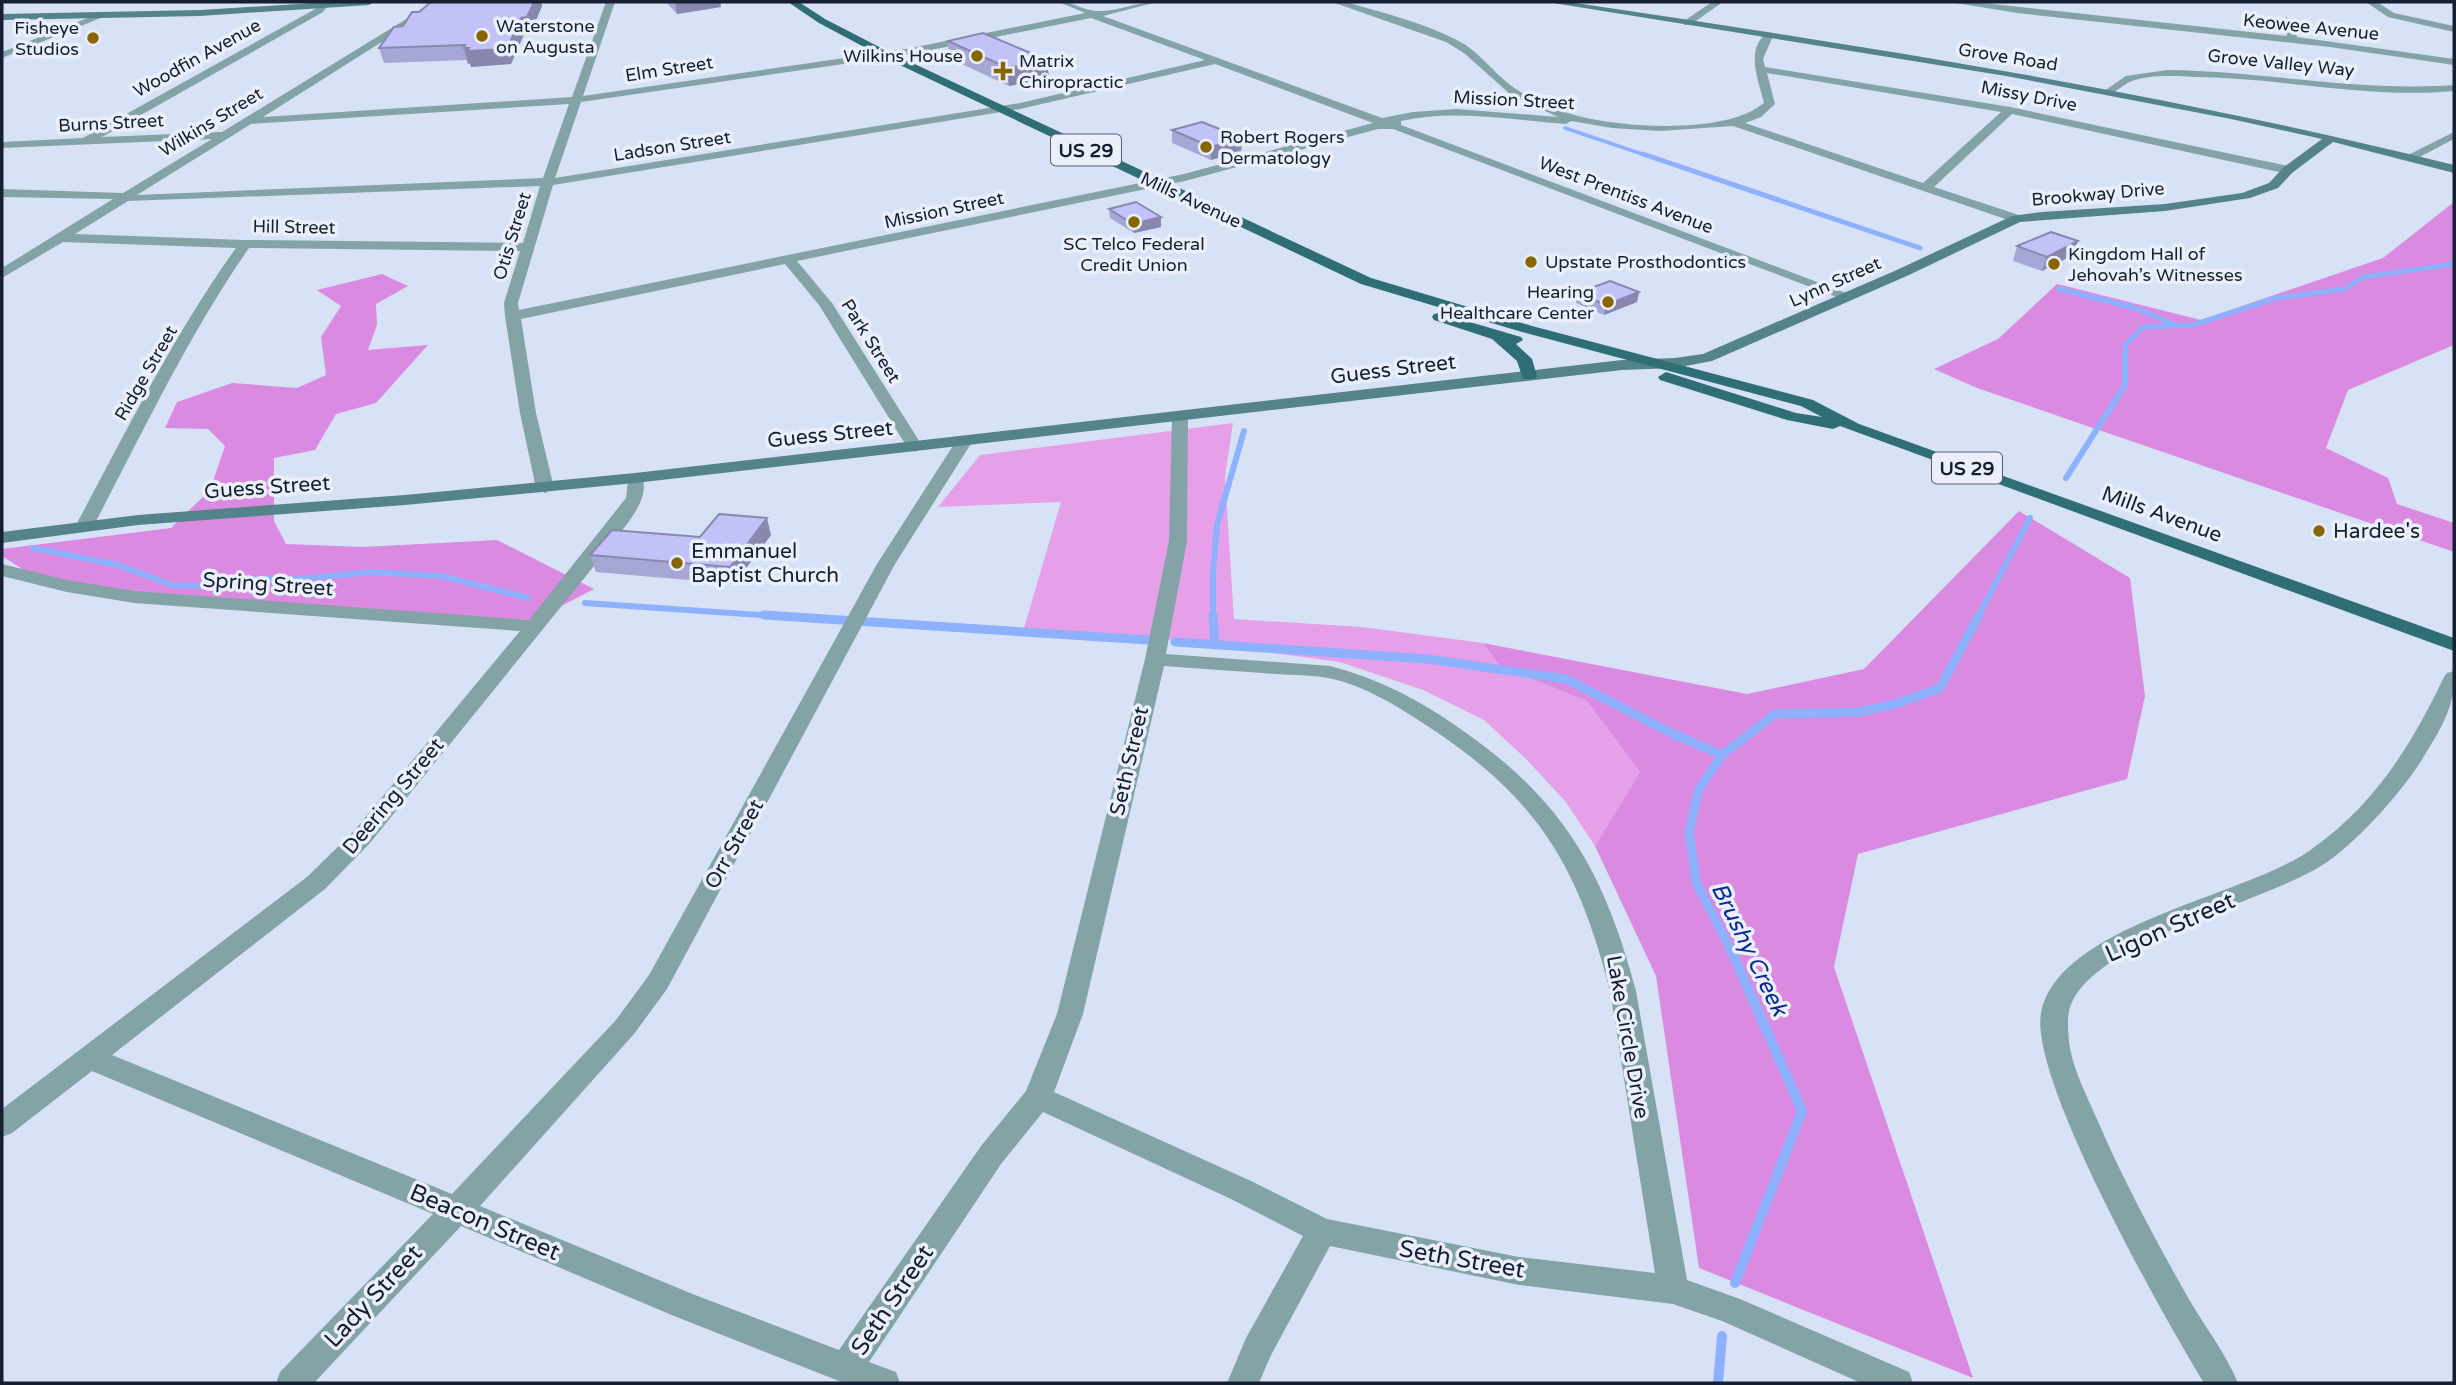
<svg xmlns="http://www.w3.org/2000/svg" width="2456" height="1385" font-family="'Varela Round',sans-serif">
  <rect width="100%" height="100%" fill="#d8e2f7"/>
  <polygon fill="#e5a0e9" points="1233,423 1225,477 1234,619 1362,627 1483,643 1500,666 1587,701 1640,772 1595,846 1565,801 1525,758 1484,720 1423,690 1340,662 1187,641 1024,628 1061,502 938,507 980,455"/>
  <g fill="#da8ae0">
    <polygon points="2454,202 2454,345 2348,390 2326,448 2388,478 2397,504 2454,523 2454,552 1977,388 1934,369 1998,339 2057,284 2201,320 2383,258"/>
    <polygon points="382,274 408,286 376,304 377,325 368,350 428,345 376,403 336,414 315,450 274,458 274,521 286,544 363,547 497,540 594,589 534,620 340,617 41,581 2,556 2,549 171,528 210,490 225,446 208,429 165,428 177,402 232,383 297,388 326,375 321,337 341,306 317,290"/>
    <polygon points="2019,511 2130,578 2145,696 2127,779 1858,854 1834,967 1973,1378 1699,1268 1656,976 1595,846 1640,772 1587,701 1500,666 1483,643 1747,694 1864,669"/>
  </g>
  <g fill="none" stroke-linecap="round" stroke-linejoin="round">
    <polyline stroke="#8db1fd" stroke-width="3.5" points="1565,128 1648,156"/>
    <g stroke="#8db1fd" stroke-width="5">
      <polyline points="1643,154 1920,248"/>
      <polyline points="2059,289 2135,308 2173,324"/>
      <polyline points="2125,357 2125,345 2143,327 2193,325 2276,298 2345,289 2363,277 2454,264"/>
    </g>
    <g stroke="#8db1fd" stroke-width="6">
      <polyline points="2066,478 2125,385 2125,355"/>
      <polyline points="33,548 118,565 172,585 207,586 257,579 298,579 372,572 441,576 528,598"/>
      <polyline points="585,603 791,617"/>
      <polyline points="1213,617 1213,573 1217,525 1244,431"/>
      <polyline points="1978,617 2030,518"/>
    </g>
    <g stroke="#8db1fd" stroke-width="9">
      <polyline points="764,615 1148,640"/>
      <polyline points="1213,615 1215,645"/>
      <polyline points="1175,642 1428,659 1566,679 1673,734 1722,755"/>
      <polyline points="1732,952 1696,882 1689,831 1699,789 1722,755 1775,714 1859,712 1895,704 1940,688 1979,615"/>
    </g>
    <g stroke="#8db1fd" stroke-width="10">
      <polyline points="1731,950 1802,1111 1735,1283"/>
      <polyline points="1718,1383 1722,1336"/>
    </g>
    <g fill="#84a3a6" fill-rule="evenodd">
      <path d="M321,2h10l-8,10 -221,125 120,-5 212,-130h11l-182,115 309,-20 34,-95h9l-32,94 323,-47 179,-36 -26,-11c14,0 24,8 37,9 20,1 41,-9 61,-9l-54,14 279,102 31,-6 43,-3 102,8 -47,-22 -47,-42 -18,-11 -114,-40h14c37,11 76,20 111,38 24,12 39,37 62,51 19,11 41,21 63,26 47,11 145,17 182,-14 -5,-21 -20,-56 4,-70l5,3 -10,23 2,8 245,40 278,59 6,4 -6,4 -276,-60 -78,73 88,29 1,3 -6,4 -284,-97 -73,5 -48,-3 -41,-7 -5,3c-54,-4 -111,-15 -165,-3v4l453,171 -2,3h-10l-449,-170h-15l-193,52 -388,80 35,42 91,144 -8,5 -8,-5 -88,-142 -34,-41 -264,55 15,94 18,75 -9,5 -9,-5 -16,-75 -15,-97 -1,-13 16,-52 -271,-3c-60,86 -106,184 -155,277l-9,5 -6,-1 -3,-4c50,-93 98,-191 160,-277l-173,-6 -61,36v-10l111,-69 -111,-2v-8l121,4 89,-54 -210,9v-6l81,-4 234,-130zM1091,18l114,42 -185,43 -465,75 26,-76 325,-47zM1215,64l158,59 -189,51 -665,136 -1,-7 35,-118 467,-76zM1767,73l234,39 -78,71 -178,-60 16,-6 14,-13zM569,104l-26,74 -406,17 114,-71zM540,186l-17,57 -278,-3 -170,-6 53,-33z"/>
      <polygon points="1712,2 1723,2 1690,25 1684,25 1684,21"/>
      <polygon points="1950,2 1975,2 2287,36 2281,20 2286,17 2291,20 2297,37 2454,59 2454,65 2330,47 2017,13"/>
      <polygon points="2366,2 2377,2 2394,13 2454,26 2454,32 2388,17"/>
      <polygon points="100,13 108,15 2,58 2,52"/>
      <path d="M2167,70c95,1 192,22 287,15v6c-86,8 -171,-13 -257,-14 -20,-1 -46,-3 -65,4 -8,3 -14,10 -23,13l-5,-3 22,-15z"/>
      <polygon points="2454,132 2454,139 2414,160 2404,157"/>
      <path d="M1180,413l8,5 -1,123 -21,113 164,12c47,12 90,34 129,62 104,71 145,143 177,263l51,289 53,19 169,73 4,11h-52l-139,-62 -49,-17 -154,-19 -189,-39 -60,111 -11,26h-32l19,-45 57,-102 -72,-37 -188,-87 -42,52 -132,198 27,10 4,11h-56l-170,-67 -213,-90 -147,157h-38l4,-11 153,-158 -341,-143 -80,62 -10,4v-28l305,-232 47,-46 166,-200 -386,-28 -67,-11 -65,-16v-12l65,16 67,11 395,29 97,-122 3,-24h12c12,25 -17,52 -30,71l-241,298 -45,46 -213,166 340,139 164,-174 33,-45 228,-411 81,-126h12l2,4 -77,122 -228,425 -33,45 -154,172 215,89 144,55 142,-204 45,-55 31,-77 88,-355 24,-118 3,-123zM1164,666c37,3 74,5 111,8 18,1 36,1 53,4 36,7 71,29 101,49 109,72 149,138 181,264l45,282 -136,-16 -192,-38 -76,-38 -197,-89 29,-78z"/>
      <path d="M2454,671c2,36 -13,57 -31,87 -21,34 -68,87 -102,108 -63,38 -215,72 -248,134 -7,13 -5,27 -4,42 3,25 17,52 27,75 27,63 60,124 94,184 16,27 36,53 48,82h-34c-39,-64 -175,-303 -163,-370 17,-88 202,-116 268,-162 65,-45 102,-105 135,-174l3,-4z"/>
    </g>
    <g fill="#548489" fill-rule="evenodd">
      <polygon points="331,2 374,2 369,5 200,16 2,20 2,14 200,10"/>
      <path d="M1547,2h22c297,44 593,90 885,163v8l-121,-31 -41,31 -14,15 -28,10 -85,13 -145,11 -111,53 -197,86 -37,7 -53,2 -987,113 -230,22 -267,20 -136,18v-11l136,-17 267,-20 230,-22 987,-113 53,-2 28,-4 196,-85 113,-53 30,-4 123,-8 77,-11 27,-10 15,-16 38,-28 -91,-20 -225,-43z"/>
    </g>
    <g fill="#2e6e74" fill-rule="evenodd">
      <polygon points="788,2 799,2 825,19 889,52 1371,278 1532,326 1813,400 1859,424 2454,638 2454,651 1840,426 1833,429 1787,420 1660,380 1658,377 1666,372 1796,413 1822,417 1801,406 1522,332 1361,284 881,56 819,23"/>
      <polygon points="1439,313 1521,337 1523,340 1516,344 1532,359 1537,376 1535,379 1523,379 1517,361 1492,339 1434,320 1432,317 1434,314"/>
    </g>
  </g>
  <g fill="#a7a7d6">
    <polygon points="431,2 541,2 542,6 531,32 525,32 511,64 471,67 470,63 468,64 467,60 384,63 379,48"/>
    <polygon points="666,2 720,2 721,7 677,14"/>
    <polygon points="948,41 1049,78 1009,86 949,58"/>
    <polygon points="1172,130 1242,138 1241,151 1211,160 1172,143"/>
    <polygon points="1109,209 1161,217 1161,227 1134,233 1110,218"/>
    <polygon points="2017,246 2073,255 2042,271 2013,261"/>
    <polygon points="1639,292 1637,302 1604,315 1576,303 1577,293"/>
    <polygon points="771,535 734,584 596,572 590,555 700,537"/>
  </g>
  <g fill="#8888ae">
    <polygon points="534,2 541,2 542,6 531,32 525,32 511,64 471,67 470,63 468,64 464,48 521,18"/>
    <polygon points="675,2 720,2 721,7 677,14"/>
    <polygon points="1047,60 1049,78 1009,86 1008,68"/>
    <polygon points="1242,138 1241,151 1211,160 1211,147"/>
    <polygon points="1161,217 1161,227 1134,233 1133,224"/>
    <polygon points="2078,241 2073,255 2042,271 2047,257"/>
    <polygon points="1639,292 1637,302 1604,315 1606,305"/>
    <polygon points="767,518 771,535 734,584 730,567"/>
  </g>
  <g fill="#c2c2f9" stroke="#8888ae" stroke-width="2">
    <polygon points="431,2 534,2 527,17 521,18 507,49 467,51 469,48 464,48 465,45 379,48 394,27 403,26 412,12 419,12"/>
    <polygon points="983,33 1047,60 1008,68 948,41"/>
    <polygon points="1202,122 1242,138 1211,147 1172,130"/>
    <polygon points="1136,202 1161,217 1133,224 1109,209"/>
    <polygon points="2051,232 2078,241 2047,257 2017,246"/>
    <polygon points="1610,281 1639,292 1606,305 1577,293"/>
    <polygon points="719,514 767,518 730,567 590,555 612,530 700,537"/>
  </g>
  <g fill="#896604" stroke="#eaeffa" stroke-width="2.5">
    <circle cx="482" cy="36" r="7"/>
    <circle cx="93" cy="38" r="7"/>
    <circle cx="977" cy="56" r="7"/>
    <path d="M999.5 60.5h7v7h7v7h-7v7h-7v-7h-7v-7h7z"/>
    <circle cx="1206" cy="147" r="7"/>
    <circle cx="1134" cy="222" r="7"/>
    <circle cx="1531" cy="262" r="7"/>
    <circle cx="2054" cy="264" r="7"/>
    <circle cx="1608" cy="302" r="7"/>
    <circle cx="2319" cy="531" r="7"/>
    <circle cx="677" cy="563" r="7"/>
  </g>
  <g text-anchor="middle" stroke-width="7" stroke-linejoin="round" paint-order="stroke">
    <g font-size="18" fill="#171f32" stroke="#eaeffa" text-anchor="start">
      <text x="496" y="32">Waterstone<tspan x="496" dy="21">on Augusta</tspan></text>
      <text x="79" y="34" text-anchor="end">Fisheye<tspan x="79" dy="21">Studios</tspan></text>
      <text x="963" y="62" text-anchor="end">Wilkins House</text>
      <text x="1019" y="67">Matrix<tspan x="1019" dy="21">Chiropractic</tspan></text>
      <text x="1220" y="143">Robert Rogers<tspan x="1220" dy="21">Dermatology</tspan></text>
      <text x="1134" y="250" text-anchor="middle">SC Telco Federal<tspan x="1134" dy="21">Credit Union</tspan></text>
      <text x="2068" y="260">Kingdom Hall of<tspan x="2068" dy="21">Jehovah’s Witnesses</tspan></text>
      <text x="1545" y="268">Upstate Prosthodontics</text>
      <text x="1594" y="298" text-anchor="end">Hearing<tspan x="1594" dy="21">Healthcare Center</tspan></text>
    </g>
    <g font-size="18" fill="#171f32" stroke="#eaeffa">
      <text transform="translate(2311 27) rotate(6)" y="6">Keowee Avenue</text>
      <text transform="translate(2008 57) rotate(9)" y="6">Grove Road</text>
      <text transform="translate(197 58) rotate(-29)" y="6">Woodfin Avenue</text>
      <text transform="translate(2281 63) rotate(6)" y="6">Grove Valley Way</text>
      <text transform="translate(669 69) rotate(-9)" y="6">Elm Street</text>
      <text transform="translate(2029 96) rotate(11)" y="6">Missy Drive</text>
      <text transform="translate(1514 100) rotate(3)" y="6">Mission Street</text>
      <text transform="translate(211 122) rotate(-31)" y="6">Wilkins Street</text>
      <text transform="translate(111 123) rotate(-3)" y="6">Burns Street</text>
      <text transform="translate(672 146) rotate(-9)" y="6">Ladson Street</text>
      <text transform="translate(2098 194) rotate(-5)" y="6">Brookway Drive</text>
      <text transform="translate(1626 195) rotate(21)" y="6">West Prentiss Avenue</text>
      <text transform="translate(1191 200) rotate(25)" y="6">Mills Avenue</text>
      <text transform="translate(944 210) rotate(-12)" y="6">Mission Street</text>
      <text transform="translate(294 227) rotate(1)" y="6">Hill Street</text>
      <text transform="translate(512 236) rotate(-73)" y="6">Otis Street</text>
      <text transform="translate(1835 282) rotate(-24)" y="6">Lynn Street</text>
      <text transform="translate(871 341) rotate(58)" y="6">Park Street</text>
      <text transform="translate(146 373) rotate(-60)" y="6">Ridge Street</text>
    </g>
    <g fill="#eaeffa" stroke="#565d6e" stroke-width="2">
      <rect x="1051" y="134.5" width="70" height="31" rx="5"/>
      <rect x="1932" y="452.5" width="70" height="31" rx="5"/>
    </g>
    <g font-size="19" font-weight="bold" fill="#171f32">
      <text x="1086" y="157">US 29</text>
      <text x="1967" y="475">US 29</text>
    </g>
    <g font-size="21" fill="#171f32" stroke="#eaeffa">
      <text transform="translate(1393 369) rotate(-7)" y="7">Guess Street</text>
      <text transform="translate(830 434) rotate(-6)" y="7">Guess Street</text>
      <text transform="translate(267 487) rotate(-4)" y="7">Guess Street</text>
      <text transform="translate(2162 514) rotate(20)" y="7">Mills Avenue</text>
      <text transform="translate(268 584) rotate(4)" y="7">Spring Street</text>
      <text transform="translate(1129 761) rotate(-77)" y="7">Seth Street</text>
      <text transform="translate(393 796) rotate(-50)" y="7">Deering Street</text>
      <text transform="translate(734 844) rotate(-61)" y="7">Orr Street</text>
      <text transform="translate(1628 1037) rotate(80)" y="7">Lake Circle Drive</text>
    </g>
    <g font-size="21" fill="#171f32" stroke="#eaeffa" text-anchor="start">
      <text x="2333" y="538">Hardee's</text>
      <text x="691" y="558">Emmanuel<tspan x="691" dy="24">Baptist Church</tspan></text>
    </g>
    <g font-size="23" font-style="italic" fill="#092893" stroke="#eaeffa">
      <text transform="translate(1750 949) rotate(64)" y="8">Brushy Creek</text>
    </g>
    <g font-size="24" fill="#171f32" stroke="#eaeffa">
      <text transform="translate(2170 927) rotate(-24)" y="8">Ligon Street</text>
      <text transform="translate(485 1222) rotate(23)" y="8">Beacon Street</text>
      <text transform="translate(1462 1259) rotate(10)" y="8">Seth Street</text>
      <text transform="translate(373 1296) rotate(-47)" y="8">Lady Street</text>
      <text transform="translate(892 1300) rotate(-56)" y="8">Seth Street</text>
    </g>
  </g>
  <rect width="2456" height="1385" fill="none" stroke="#171f32" stroke-width="7"/>
</svg>
